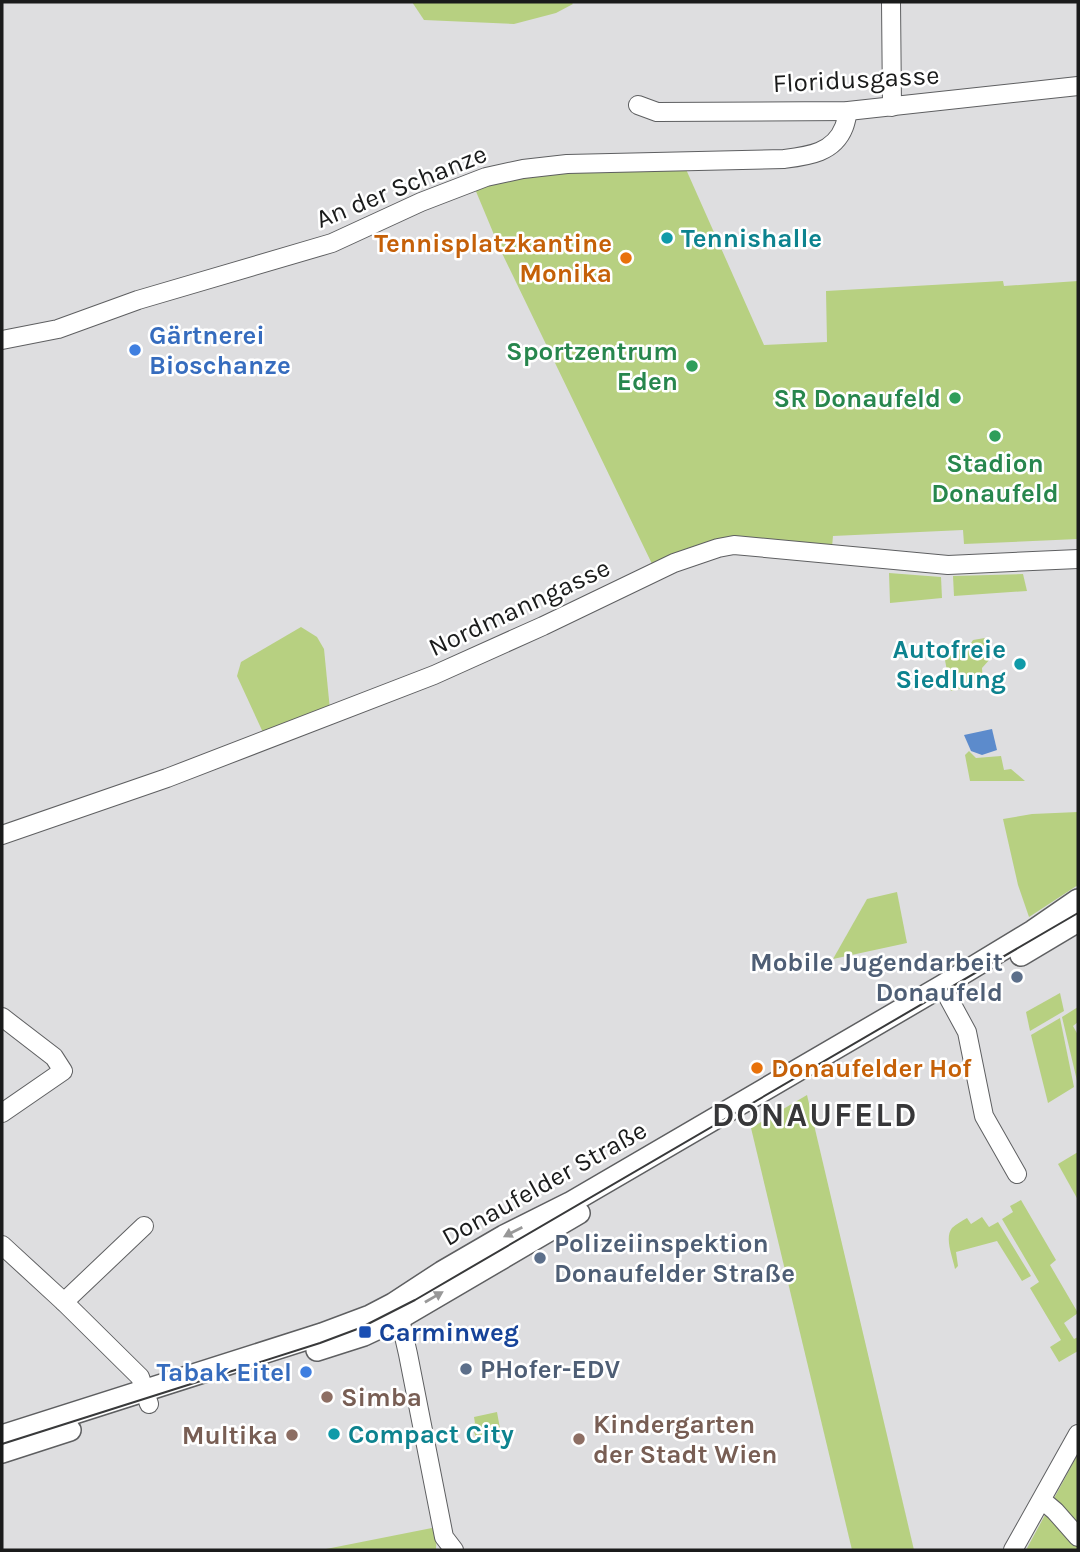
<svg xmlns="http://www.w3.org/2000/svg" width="1080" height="1552" font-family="Karla,sans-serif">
  <rect width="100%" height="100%" fill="#dedee0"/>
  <g fill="#b7d081">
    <polygon points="412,2 571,2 573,4 556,13 514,24 424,20"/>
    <polygon points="685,167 764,345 827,342 826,291 1003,281 1004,286 1078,281 1078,539 964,544 963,530 833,536 832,547 732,539 654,568 500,249 475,189 514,177 581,169 588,173 595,169"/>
    <polygon points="889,573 941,577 942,598 890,603"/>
    <polygon points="1023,574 1027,591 954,596 953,576"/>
    <polygon points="301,627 317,637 324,649 330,710 266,739 237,676 241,662"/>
    <polygon points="985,638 990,659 982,668 983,683 951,691 943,650 959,641 967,649 973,640"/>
    <polygon points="969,751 976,758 1001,756 1004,770 1011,769 1025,781 970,781 965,755"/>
    <polygon points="1078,812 1078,885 1029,917 1018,885 1003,819 1032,814"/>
    <polygon points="897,892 907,943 833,959 867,899"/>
    <polygon points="1060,993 1064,1011 1030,1031 1026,1012"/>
    <polygon points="1078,1007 1078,1022 1073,1026 1078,1035 1078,1085 1062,1017"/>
    <polygon points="1060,1018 1074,1087 1048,1103 1031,1035"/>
    <polygon points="807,1095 914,1550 852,1550 751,1128"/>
    <polygon points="1078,1152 1078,1200 1058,1164"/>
    <polygon points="1021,1200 1056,1260 1050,1265 1078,1313 1064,1323 1074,1339 1078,1337 1078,1351 1059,1362 1050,1347 1061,1340 1030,1288 1039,1282 1002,1219 1013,1212 1010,1206"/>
    <path d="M982,1217l7,10 9,-5 33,54 -9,5 -25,-40 -41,11 2,14 -3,3c-2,-11 -11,-31 -3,-41 4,-4 10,-7 15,-10l4,6z"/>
    <polygon points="497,1412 501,1434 476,1439 472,1424 475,1423 474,1417"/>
    <polygon points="1078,1454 1078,1550 1026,1550"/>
    <polygon points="437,1527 436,1550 321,1550"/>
  </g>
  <polygon fill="#5c8bcc" points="992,729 997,750 982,755 971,751 964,735"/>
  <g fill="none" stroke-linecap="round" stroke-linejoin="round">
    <g stroke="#5e5f61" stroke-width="20">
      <g id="minor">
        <polyline points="891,2 892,107"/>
        <polyline points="638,105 657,112 848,111 1078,86"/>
        <path d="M2,340l56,-11 80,-29 194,-57 89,-41 65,-25 37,-8 44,-5 217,-5c24,-3 50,-6 60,-32 2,-5 3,-11 4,-16"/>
        <polyline points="2,835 167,778 434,675 543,626 674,563 718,548 734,545 948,565 1078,559"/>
        <polyline points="942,986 967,1032 984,1116 1017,1174"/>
        <polyline points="2,1017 54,1057 63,1071 2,1113"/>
        <polyline points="2,1245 64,1302 140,1377 149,1404"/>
        <polyline points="64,1302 144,1226"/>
        <polyline points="394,1307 400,1319 408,1354 444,1537 454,1550"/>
        <polyline points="1042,1500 1055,1511 1078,1537"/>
        <polyline points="1013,1550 1078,1434"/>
      </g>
    </g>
    <g stroke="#5e5f61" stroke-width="24">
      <g id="major">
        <polyline points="1021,955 1078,921"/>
        <polyline points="317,1350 364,1335 400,1318 579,1213"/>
        <polyline points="2,1436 322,1334 370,1316 393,1304 442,1272 504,1236 570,1203 942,986 1033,931 1078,900"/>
        <polyline points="2,1452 70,1430"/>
      </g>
    </g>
    <use href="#minor" stroke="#fff" stroke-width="18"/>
    <use href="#major" stroke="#fff" stroke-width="21"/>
    <polyline stroke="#38393a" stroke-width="2" points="2,1444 320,1343 360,1328 415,1300 1078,913"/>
  </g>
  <defs><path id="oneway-solid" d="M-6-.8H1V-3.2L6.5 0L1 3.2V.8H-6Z" transform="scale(1.75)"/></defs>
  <g fill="#989898">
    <use href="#oneway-solid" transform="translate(513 1232) rotate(153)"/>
    <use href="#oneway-solid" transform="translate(434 1297) rotate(-30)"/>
  </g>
  <g fill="#0f9aa8" stroke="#fff" stroke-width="2.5">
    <circle cx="667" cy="238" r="7"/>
    <circle cx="1020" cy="664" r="7"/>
    <circle cx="334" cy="1434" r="7"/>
  </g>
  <g fill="#e8710a" stroke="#fff" stroke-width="2.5">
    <circle cx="626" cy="258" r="7"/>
    <circle cx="757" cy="1068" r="7"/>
  </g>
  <g fill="#3f7fe0" stroke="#fff" stroke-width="2.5">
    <circle cx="135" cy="350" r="7"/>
    <circle cx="306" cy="1372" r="7"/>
  </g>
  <g fill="#2e9e5b" stroke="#fff" stroke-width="2.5">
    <circle cx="692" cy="366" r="7"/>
    <circle cx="955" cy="398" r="7"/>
    <circle cx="995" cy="436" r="7"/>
  </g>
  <g fill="#5c6f8a" stroke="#fff" stroke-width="2.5">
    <circle cx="1017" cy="977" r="7"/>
    <circle cx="540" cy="1258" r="7"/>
    <circle cx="466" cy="1369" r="7"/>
  </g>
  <rect fill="#1a4fb4" stroke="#fff" stroke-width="2.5" x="358" y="1325" width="14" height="14" rx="3.5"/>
  <g fill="#8d6e63" stroke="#fff" stroke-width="2.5">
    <circle cx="327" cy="1397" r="7"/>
    <circle cx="292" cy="1435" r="7"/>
    <circle cx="579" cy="1439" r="7"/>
  </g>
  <g text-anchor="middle" stroke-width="5" stroke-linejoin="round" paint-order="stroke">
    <g font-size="26" fill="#1a1b1b" stroke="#fff">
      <text transform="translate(856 79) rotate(-3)" y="9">Floridusgasse</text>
      <text transform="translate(401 186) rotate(-22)" y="9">An der Schanze</text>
      <text transform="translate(519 607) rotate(-25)" y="9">Nordmanngasse</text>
      <text transform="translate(544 1183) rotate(-29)" y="9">Donaufelder Straße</text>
    </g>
    <g font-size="26" font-weight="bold" fill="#0d838f" stroke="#fff" text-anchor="start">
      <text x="681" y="247">Tennishalle</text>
      <text x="1006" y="658" text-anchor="end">Autofreie<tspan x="1006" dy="30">Siedlung</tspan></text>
      <text x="348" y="1443">Compact City</text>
    </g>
    <g font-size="26" font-weight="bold" fill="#c56008" stroke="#fff" text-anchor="end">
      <text x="612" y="252">Tennisplatzkantine<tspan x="612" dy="30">Monika</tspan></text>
      <text x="771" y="1077" text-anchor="start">Donaufelder Hof</text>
    </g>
    <g font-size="26" font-weight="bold" fill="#366cbe" stroke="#fff" text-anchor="start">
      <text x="149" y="344">Gärtnerei<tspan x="149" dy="30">Bioschanze</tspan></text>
      <text x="292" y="1381" text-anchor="end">Tabak Eitel</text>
    </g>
    <g font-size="26" font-weight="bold" fill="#27864d" stroke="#fff" text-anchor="end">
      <text x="678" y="360">Sportzentrum<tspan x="678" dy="30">Eden</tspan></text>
      <text x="941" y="407">SR Donaufeld</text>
      <text x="995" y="472" text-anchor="middle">Stadion<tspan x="995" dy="30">Donaufeld</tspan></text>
    </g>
    <g font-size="26" font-weight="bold" fill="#4e5e75" stroke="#fff" text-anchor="start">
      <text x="1003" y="971" text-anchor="end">Mobile Jugendarbeit<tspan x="1003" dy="30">Donaufeld</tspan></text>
      <text x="554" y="1252">Polizeiinspektion<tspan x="554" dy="30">Donaufelder Straße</tspan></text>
      <text x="480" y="1378">PHofer-EDV</text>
    </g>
    <g font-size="26" font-weight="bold" fill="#164399" stroke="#fff" text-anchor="start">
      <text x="379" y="1341">Carminweg</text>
    </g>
    <g font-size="26" font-weight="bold" fill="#785e54" stroke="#fff" text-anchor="start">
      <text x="341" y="1406">Simba</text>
      <text x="593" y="1433">Kindergarten<tspan x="593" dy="30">der Stadt Wien</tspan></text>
      <text x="278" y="1444" text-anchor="end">Multika</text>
    </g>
    <g font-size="33" font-weight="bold" letter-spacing="2" fill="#373739" stroke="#fff">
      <text x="815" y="1126">DONAUFELD</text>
    </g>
  </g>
  <rect width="1080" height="1552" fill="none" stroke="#1a1b1b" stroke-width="7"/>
</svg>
